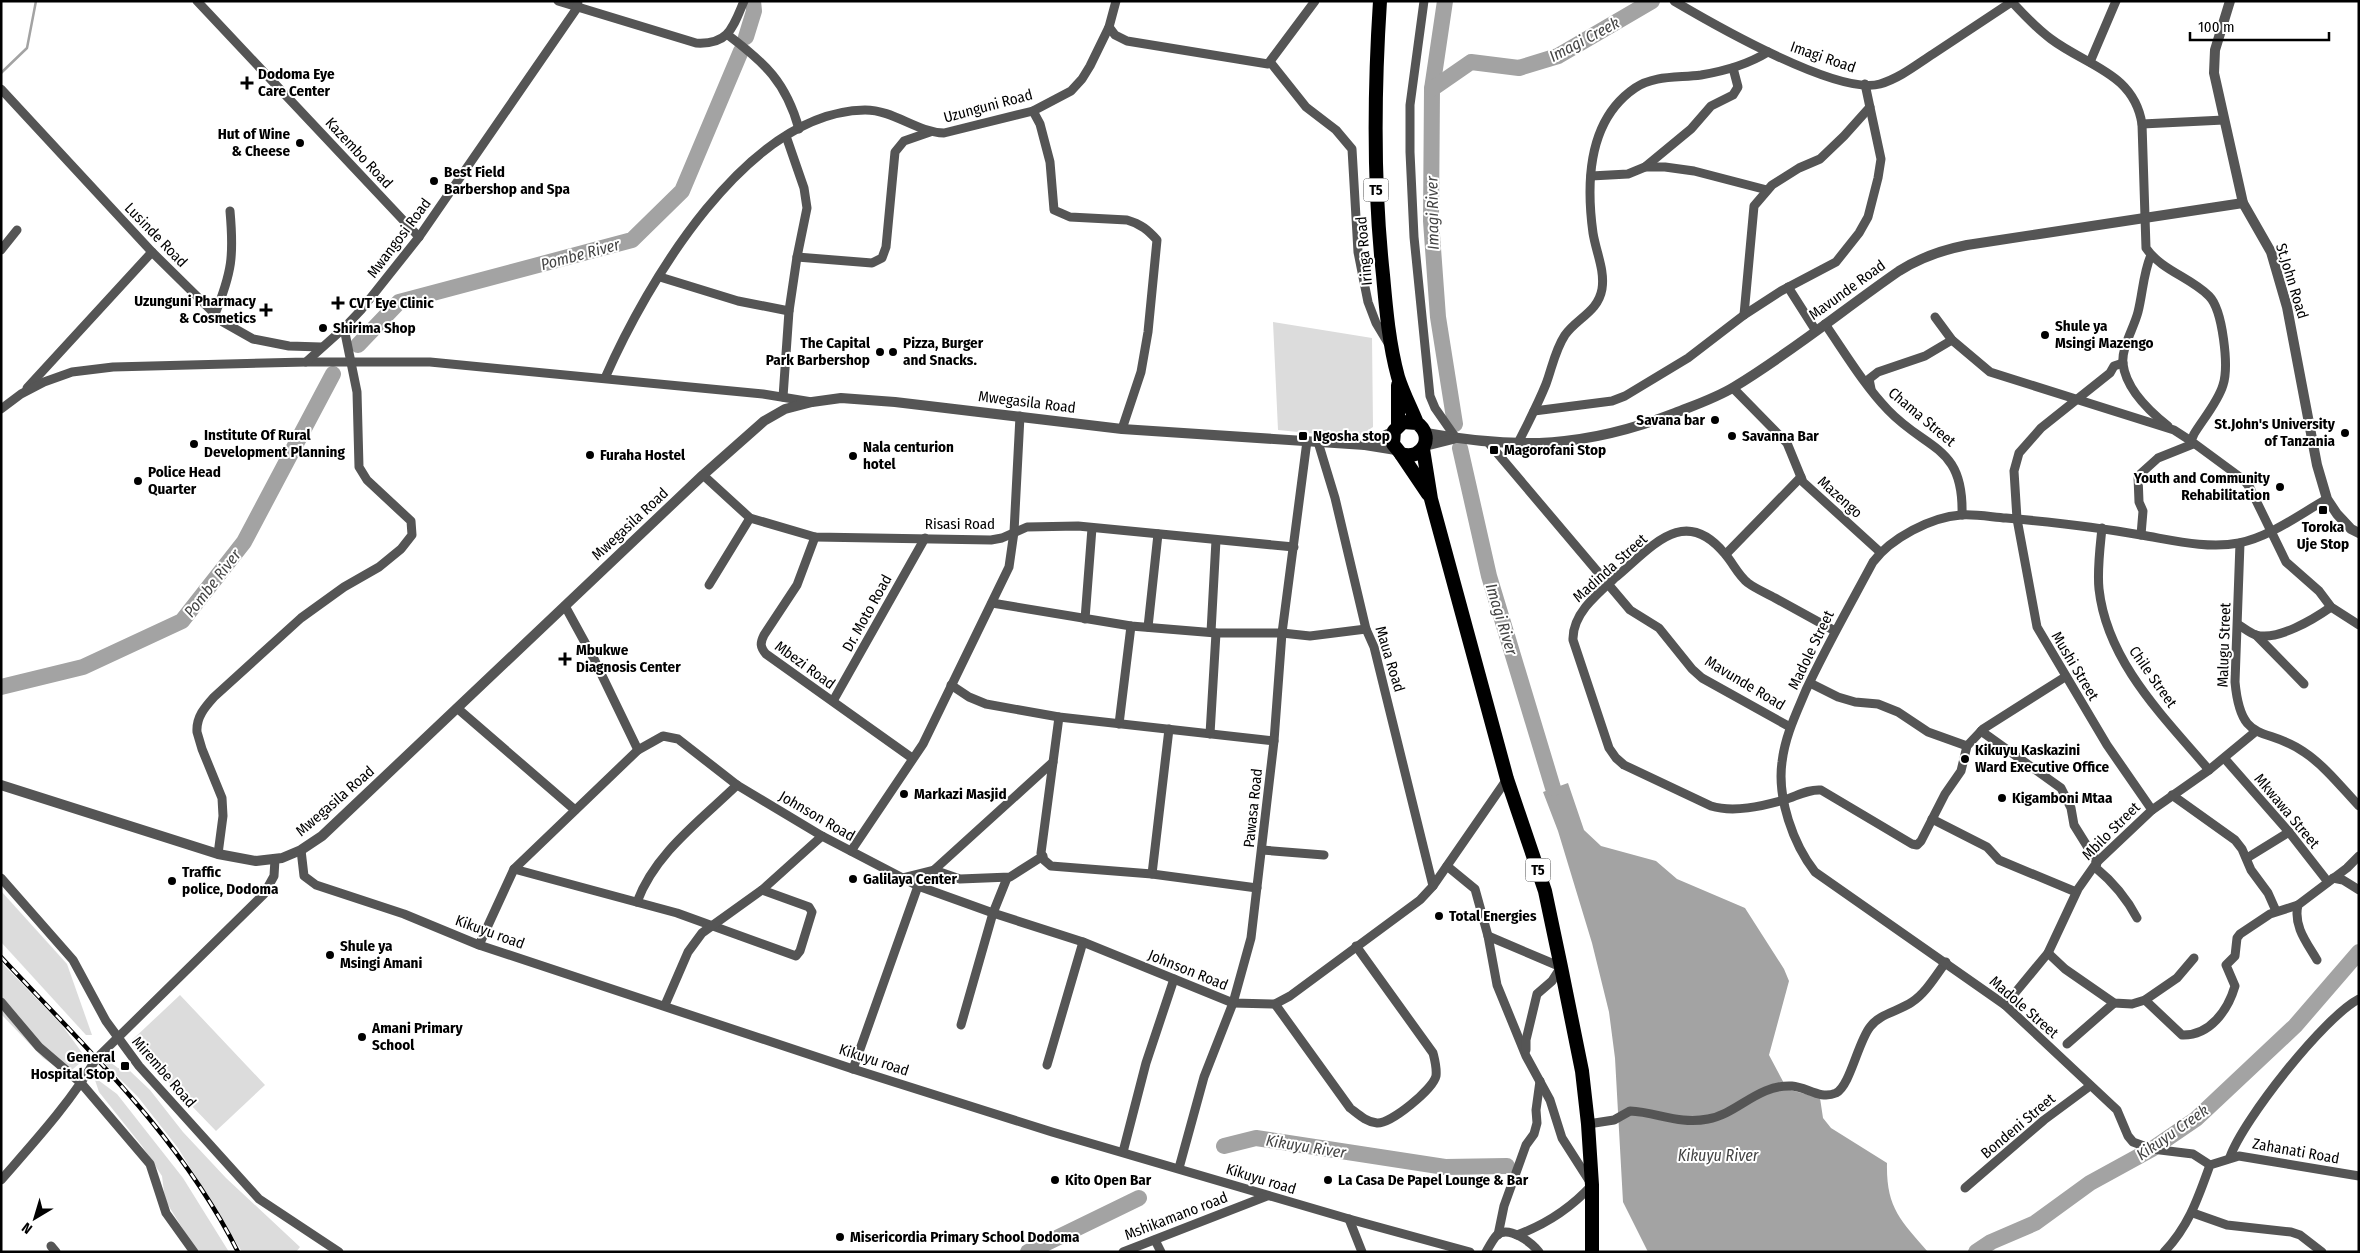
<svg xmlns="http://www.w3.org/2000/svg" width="2360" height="1253" font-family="'Fira Sans Condensed',sans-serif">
  <rect width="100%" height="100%" fill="#fff"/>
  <g fill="#dcdcdc">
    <polygon points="1273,322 1372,338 1373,427 1356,438 1326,438 1318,434 1278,430"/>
    <polygon points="1,891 67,964 92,1035 86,1035 1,942"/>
    <polygon points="1,962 61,1024 86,1058 67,1074 43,1058 1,1014"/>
    <polygon points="180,995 265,1085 216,1131 130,1042"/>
    <polygon points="106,1059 118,1068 130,1071 150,1090 183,1132 226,1178 300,1247 296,1252 242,1252 178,1148 138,1097 103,1062"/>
    <polygon points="94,1077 117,1094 183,1178 229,1252 197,1252 165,1200 162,1176 142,1146 99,1092"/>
  </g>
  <path fill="#a3a3a3" d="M1568,783l16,47 17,16 55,15 21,18 68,29 39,61 5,12 -20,74 18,34 33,9 3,20 8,10 56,35c-1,44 13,57 41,89h-280l-25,-50 -8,-144 -6,-46 -17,-69 -34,-112 -15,-39z"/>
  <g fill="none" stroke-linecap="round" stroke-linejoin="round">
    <polyline stroke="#a3a3a3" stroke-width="2.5" points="1,73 27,48 36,1"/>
    <g stroke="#a3a3a3" stroke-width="16">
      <polyline points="1445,1 1432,89 1431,221 1438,317 1455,424"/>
      <polyline points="746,37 754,11 753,1"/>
      <polyline points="1432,89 1471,62 1519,68 1558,56 1652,1"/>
      <polyline points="358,345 399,302 632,240 682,191 741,51"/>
      <polyline points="1460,448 1489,576 1553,788"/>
      <polyline points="1,687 83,667 182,621 244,542 333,374"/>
      <polyline points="1224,1146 1256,1138 1445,1167 1507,1166"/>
      <polyline points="1028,1252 1139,1198"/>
      <polyline points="1976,1252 1991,1242 2035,1223 2090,1183 2152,1149 2196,1119 2295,1026 2359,952"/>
    </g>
    <g stroke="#555" stroke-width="9">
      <polyline points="197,1 419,237"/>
      <path d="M558,1l138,42c33,2 37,-16 48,-42"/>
      <polyline points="1424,1 1410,105 1410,152 1414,237 1430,396 1435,408 1456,438"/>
      <path d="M1674,1c39,23 164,95 206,83 20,-6 36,-19 53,-30 27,-18 53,-35 80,-53"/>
      <path d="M2012,2c12,13 24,26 39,37 36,27 83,34 91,85l4,124c16,23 44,29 63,48 14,14 20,71 14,89 -5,17 -20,34 -29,49l-3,7 53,39 6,8 36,74 33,29 12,16 28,18"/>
      <polyline points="1109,27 1115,35 1127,41 1268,64 1315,1"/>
      <path d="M728,35c37,28 58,47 71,94"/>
      <polyline points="2090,62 2116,1"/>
      <polyline points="1271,63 1306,107 1336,130 1352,149 1358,252 1368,302 1376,323 1388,343"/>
      <polyline points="1,89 152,252 223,322 253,339 289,346 321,347"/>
      <path d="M1033,111l7,13 10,38 4,48 16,7 57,3c14,4 21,10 30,20l-9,92 -7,40 -19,57"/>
      <polyline points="2142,124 2224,120"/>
      <polyline points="1645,167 1691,129 1711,106 1733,95 1738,87 1733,68"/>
      <polyline points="1591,176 1628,174 1645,167 1665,167 1694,171 1767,190"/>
      <polyline points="1,250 17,230"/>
      <path d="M2151,255c-8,19 -8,37 -13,57 -4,16 -17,36 -15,52 3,25 26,47 45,62"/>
      <polyline points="797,257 872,263 882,258 886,247 895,152 904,141 930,132"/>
      <polyline points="660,277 738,301 789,311"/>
      <polyline points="1788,287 1816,331"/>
      <path d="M215,314c17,-42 19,-58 15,-103"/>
      <polyline points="1744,315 1754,206 1772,185 1799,168 1820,159 1844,136 1870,107"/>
      <polyline points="1935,317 1952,340 1990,372 2174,430 2191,441"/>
      <path d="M1825,324c20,29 39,61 63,86 39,41 76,35 74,105"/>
      <polyline points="306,362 430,362 763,394 812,402"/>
      <polyline points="2123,363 2114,366 2110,373 2041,428 2019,453 2014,471 2017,519 2037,627 2107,745 2152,810"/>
      <path d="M605,378c42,-95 141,-266 260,-268 29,0 51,22 79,23l89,-22 38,-20 11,-12 8,-13 19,-39 7,-26"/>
      <polyline points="27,388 152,252"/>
      <polyline points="1733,388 1787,443 1803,482 1880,552"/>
      <polyline points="1871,389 1869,379 1878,372 1925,356 1952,340"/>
      <polyline points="783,397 789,311 797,257 807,208 804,188 786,136"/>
      <polyline points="1,409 21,394 44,382 72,372 113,367 306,362 344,328 361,310 419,237 577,8 578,1"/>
      <polyline points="1534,411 1612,401 1625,396 1688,358 1744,315 1781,291 1836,262 1859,233 1868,217 1878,178 1881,159 1865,84"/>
      <polyline points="1487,441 1630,610 1659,628 1692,669 1702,678 1790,727"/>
      <polyline points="1318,442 1335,498 1366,629 1374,647 1433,886"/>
      <path d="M1518,443c10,-20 20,-39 28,-59 6,-16 9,-34 19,-49 12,-17 33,-23 37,-46 3,-19 -6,-37 -9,-56 -7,-51 -5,-113 42,-145 19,-13 43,-10 66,-13 24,-4 46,-10 67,-23"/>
      <polyline points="703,475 750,518 815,537 991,540 1002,538 1027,527 1078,526 1294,547"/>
      <path d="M2102,528c-2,20 -5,42 -3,61 8,73 65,128 110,181"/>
      <polyline points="2141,535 2143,511 2139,502 2138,476 2158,458 2193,444"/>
      <path d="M815,537l-18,48 -33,50c-4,8 -4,12 2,19l146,104"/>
      <path d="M2240,543l-5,139c6,65 31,43 69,70 21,14 38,36 55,54"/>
      <polyline points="1726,554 1801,477"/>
      <polyline points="709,585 750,518"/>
      <polyline points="992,603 1131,626 1216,633 1282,633 1310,636 1366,629"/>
      <polyline points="565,606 594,659 638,750"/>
      <polyline points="1085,619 1092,528"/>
      <path d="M2239,625c5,3 11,8 17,10 22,6 58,-16 75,-28"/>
      <polyline points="1148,627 1158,534"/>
      <path d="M1835,631c-20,-11 -40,-22 -60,-33 -9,-5 -19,-9 -27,-15 -10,-8 -15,-20 -23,-29 -41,-50 -73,-7 -109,23 -18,16 -44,37 -43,63l36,108 7,10 8,7 87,41c23,7 51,0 73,-6 13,-4 24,-11 37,-10l91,54 5,1 4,-4 24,-47 16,-23 6,-25 16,-17 82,-52"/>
      <polyline points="1211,632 1216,540"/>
      <polyline points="2256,635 2304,684"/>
      <polyline points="1810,683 1838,697 1855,702 1878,704 1898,712 1928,732 1967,746"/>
      <polyline points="951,685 969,697 986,704 1059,717 1274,741"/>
      <polyline points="833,701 925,538"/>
      <polyline points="457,708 575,810"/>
      <polyline points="1059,717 1041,853 1044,860 1051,866 1152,874 1257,888"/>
      <polyline points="1119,724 1131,626"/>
      <path d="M1981,731l80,57 10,20 3,17 23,37 -1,6c17,14 31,31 41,50"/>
      <polyline points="1210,734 1216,633"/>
      <polyline points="2225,759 2289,832 2328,882"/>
      <polyline points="2172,795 2235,840 2242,849 2251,870 2268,893 2276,911"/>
      <polyline points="1932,819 1987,847 1999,860 2076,892"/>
      <polyline points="301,850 304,876 316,885 404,914 479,945 853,1069 1052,1132 1349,1219 1470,1252"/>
      <polyline points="1262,850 1324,855"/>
      <polyline points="851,851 923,744 1009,567 1014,532 1020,416"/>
      <path d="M218,854l5,-38 -1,-18 -20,-49 -5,-17c-1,-15 8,-25 17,-35l87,-79 43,-31 35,-20 22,-18 11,-14 -1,-14 -44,-41 -8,-13 -2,-75 -13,-64"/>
      <polyline points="2247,858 2289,832"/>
      <path d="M1447,866l28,23 13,47 9,49 29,71 24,44 12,38 30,47c-22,24 -45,39 -75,50"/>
      <polyline points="514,869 677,913 796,956 800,951 812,912 809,907 762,890"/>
      <polyline points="934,870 1053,762"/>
      <polyline points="1152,874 1169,729"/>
      <polyline points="1,878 73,960 106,1021 139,1066 259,1199 339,1252"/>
      <polyline points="902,878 934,870 960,879 1010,877 1043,856"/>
      <polyline points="2333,878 2343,880 2359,890"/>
      <path d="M637,902c18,-49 64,-82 100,-117"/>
      <polyline points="1488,936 1561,967 1552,981 1537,994 1526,1040 1526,1050"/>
      <polyline points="479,945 514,869 638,750 663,736 678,739 737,785 822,836 918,886 993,913 1083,942 1233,1003 1275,1004 1290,996 1420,900 1433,886 1507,779"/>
      <polyline points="2048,953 2065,969 2114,1003 2132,1004 2145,1000 2177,978 2194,958"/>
      <path d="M2317,960c-10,-17 -24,-34 -19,-55l49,-37 12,-12"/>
      <path d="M2145,1000l37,35c28,1 46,-25 53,-49l-9,-21 9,-9 2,-18 3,-4 30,-20 28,-9"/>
      <polyline points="1,1002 39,1047 81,1083 150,1164 166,1213 194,1252"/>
      <path d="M1275,1004l75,104c8,6 16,14 27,15 14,1 56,-34 59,-47 1,-8 -1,-15 -3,-23l-77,-107"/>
      <polyline points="665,1005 688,952 702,933 762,890 822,836"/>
      <polyline points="2005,1005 2048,953 2078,889 2097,862 2152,810 2209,770 2255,732"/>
      <polyline points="961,1025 993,913 1007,878"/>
      <polyline points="2067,1044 2114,1003"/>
      <polyline points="1047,1065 1083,942"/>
      <polyline points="853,1069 918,886"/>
      <path d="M1588,1124l26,-4 16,-9c27,1 49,14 78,8 29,-5 50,-35 84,-33 15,1 28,14 44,7 14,-7 22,-51 34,-66 9,-13 29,-16 42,-25 14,-9 24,-27 34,-40"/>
      <polyline points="1123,1152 1146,1063 1174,979"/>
      <path d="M2230,1157c13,-37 94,-140 129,-158"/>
      <path d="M2210,1165l-17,-11 -41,-5 -19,-7 -5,-6 -11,-26 -112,-105 -190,-133c-22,-28 -38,-74 -33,-110 3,-26 14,-48 24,-72 20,-43 44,-85 67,-128 18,-24 58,-45 88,-47 14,-1 31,2 45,3 46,4 91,9 135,17 31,5 66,14 98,8 31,-6 61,-29 88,-44"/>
      <polyline points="1179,1168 1204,1077 1233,1003 1251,938 1274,741 1282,633 1307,441"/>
      <path d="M1,1180c34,-39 69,-77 95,-121l168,-165 10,-18 1,-17"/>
      <polyline points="1965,1188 2044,1120 2090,1086"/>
      <polyline points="2193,1213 2227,1225 2291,1232 2300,1235 2322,1252"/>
      <polyline points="1349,1219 1362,1252"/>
      <polyline points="1498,1235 1504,1206 1526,1145 1534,1134 1537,1123 1536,1110 1540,1081"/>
      <polyline points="1155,1240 1161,1252"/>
      <polyline points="51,1246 56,1252"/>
      <polyline points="1123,1252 1267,1196"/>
      <path d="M1486,1252c3,-5 7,-13 11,-17 12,-10 35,8 42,17"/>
      <path d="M2164,1252c25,-26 34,-54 46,-87l29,-9 120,20"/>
    </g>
    <g stroke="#555" stroke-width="10">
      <polyline points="2230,1 2215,50 2214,73 2243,203 2271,252 2287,307 2317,465 2327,499 2337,514 2351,529 2359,533"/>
      <path d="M1426,433c93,17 161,14 249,-20 20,-8 41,-15 59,-26 58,-35 110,-78 165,-116 22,-14 43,-21 68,-26l276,-42"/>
      <polyline points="1365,445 1394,431"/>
      <polyline points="1425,446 1453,439"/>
      <polyline points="1,785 218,854 256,861 282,858 301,850 322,836 703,475 764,421 785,409 812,402 841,398 895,402 1122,429 1365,445 1396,450"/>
    </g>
    <g stroke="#000" stroke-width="14">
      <path d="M1380,1c-6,92 -7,182 3,274 3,34 6,69 15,102 5,16 13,31 19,46 18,13 6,38 -16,31l-8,-10 1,-13 9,-9 14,1"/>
      <polyline points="1398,425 1398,385"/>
      <polyline points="1423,449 1431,499 1507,779 1545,891 1561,967 1582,1071 1588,1124 1592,1185 1592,1252"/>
      <polyline points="1401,454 1428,494"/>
    </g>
    <g stroke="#000" stroke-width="4.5">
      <path id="rail" d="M1,957c86,92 180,181 237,295"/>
    </g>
    <use href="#rail" stroke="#fff" stroke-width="2.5" stroke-dasharray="8" stroke-linecap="butt"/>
  </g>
  <g fill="#000" stroke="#fff" stroke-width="2">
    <path d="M244.5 75.5h5v5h5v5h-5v5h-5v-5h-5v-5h5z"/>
    <circle cx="300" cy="143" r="5"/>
    <circle cx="434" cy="181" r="5"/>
    <path d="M335.5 295.5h5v5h5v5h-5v5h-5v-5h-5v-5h5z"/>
    <path d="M263.5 302.5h5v5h5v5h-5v5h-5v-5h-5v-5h5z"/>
    <circle cx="323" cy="328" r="5"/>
    <circle cx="2045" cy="335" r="5"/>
    <circle cx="880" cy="352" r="5"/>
    <circle cx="893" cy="352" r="5"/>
    <circle cx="1715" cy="420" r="5"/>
    <circle cx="2345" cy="433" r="5"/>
    <rect x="1298" y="431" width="10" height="10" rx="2.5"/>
    <circle cx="1732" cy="436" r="5"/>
    <circle cx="194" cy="444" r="5"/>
    <rect x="1489" y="445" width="10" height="10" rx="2.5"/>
    <circle cx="590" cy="455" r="5"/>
    <circle cx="853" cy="456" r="5"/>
    <circle cx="138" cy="481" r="5"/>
    <circle cx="2280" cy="487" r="5"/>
    <rect x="2318" y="505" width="10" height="10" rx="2.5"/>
    <path d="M562.5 651.5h5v5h5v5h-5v5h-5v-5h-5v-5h5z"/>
    <circle cx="1965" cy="759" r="5"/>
    <circle cx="904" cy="794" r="5"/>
    <circle cx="2002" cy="798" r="5"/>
    <circle cx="853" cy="879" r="5"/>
    <circle cx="172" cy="881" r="5"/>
    <circle cx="1439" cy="916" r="5"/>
    <circle cx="330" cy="955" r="5"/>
    <circle cx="362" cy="1037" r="5"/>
    <rect x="120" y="1061" width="10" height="10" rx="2.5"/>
    <circle cx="1055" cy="1180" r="5"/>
    <circle cx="1328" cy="1180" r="5"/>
    <circle cx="840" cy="1237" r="5"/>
  </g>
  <g text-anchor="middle" stroke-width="4" stroke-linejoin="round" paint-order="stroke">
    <g fill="#fff" stroke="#4c4c4c" stroke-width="1">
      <rect x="1363.5" y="178.5" width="25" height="23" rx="4"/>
      <rect x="1525.5" y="858.5" width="25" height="23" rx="4"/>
    </g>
    <g font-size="14" font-weight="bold" fill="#000">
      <text x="1376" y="195">T5</text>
      <text x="1538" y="875">T5</text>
    </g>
    <g font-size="15" fill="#000" stroke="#fff">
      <text transform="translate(1823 57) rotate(19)" y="5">Imagi Road</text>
      <text transform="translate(988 106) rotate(-15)" y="5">Uzunguni Road</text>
      <text transform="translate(359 153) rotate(47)" y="5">Kazembo Road</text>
      <text transform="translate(156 235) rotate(46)" y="5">Lusinde Road</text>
      <text transform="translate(399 238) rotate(-53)" y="5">Mwangosi Road</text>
      <text transform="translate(1364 251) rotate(-95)" y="5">Iringa Road</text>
      <text transform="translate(2292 281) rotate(73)" y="5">St.John Road</text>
      <text transform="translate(1847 290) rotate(-36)" y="5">Mavunde Road</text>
      <text transform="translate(1027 402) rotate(7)" y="5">Mwegasila Road</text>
      <text transform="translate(1922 417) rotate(40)" y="5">Chama Street</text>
      <text transform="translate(1840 497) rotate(42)" y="5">Mazengo</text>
      <text transform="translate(630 524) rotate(-43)" y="5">Mwegasila Road</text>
      <text x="960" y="529">Risasi Road</text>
      <text transform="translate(1610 568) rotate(-42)" y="5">Madinda Street</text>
      <text transform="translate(867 613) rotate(-61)" y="5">Dr. Moto Road</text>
      <text transform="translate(2224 645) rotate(-88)" y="5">Malugu Street</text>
      <text transform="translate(1811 650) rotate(-64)" y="5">Madole Street</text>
      <text transform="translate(1390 659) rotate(73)" y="5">Maua Road</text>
      <text transform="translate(805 665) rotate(36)" y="5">Mbezi Road</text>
      <text transform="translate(2075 666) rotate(59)" y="5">Mushi Street</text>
      <text transform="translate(2153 677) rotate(55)" y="5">Chile Street</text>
      <text transform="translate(1745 683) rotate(31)" y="5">Mavunde Road</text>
      <text transform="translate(335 801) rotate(-41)" y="5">Mwegasila Road</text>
      <text transform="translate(1253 808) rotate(-84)" y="5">Pawasa Road</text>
      <text transform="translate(2287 811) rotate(50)" y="5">Mkwawa Street</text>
      <text transform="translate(817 816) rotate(30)" y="5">Johnson Road</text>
      <text transform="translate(2111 831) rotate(-45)" y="5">Mbilo Street</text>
      <text transform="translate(490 932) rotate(20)" y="5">Kikuyu road</text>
      <text transform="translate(1188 970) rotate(22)" y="5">Johnson Road</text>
      <text transform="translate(2024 1007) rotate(41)" y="5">Madole Street</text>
      <text transform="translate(874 1060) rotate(18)" y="5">Kikuyu road</text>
      <text transform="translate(164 1072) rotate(49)" y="5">Mirembe Road</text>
      <text transform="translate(2018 1126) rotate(-40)" y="5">Bondeni Street</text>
      <text transform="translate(2296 1151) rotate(10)" y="5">Zahanati Road</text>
      <text transform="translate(1261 1179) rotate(17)" y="5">Kikuyu road</text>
      <text transform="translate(1176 1216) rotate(-21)" y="5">Mshikamano road</text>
    </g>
    <g font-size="15" font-weight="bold" fill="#000" stroke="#fff" text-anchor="start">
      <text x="258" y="79">Dodoma Eye<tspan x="258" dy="17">Care Center</tspan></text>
      <text x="290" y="139" text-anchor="end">Hut of Wine<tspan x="290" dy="17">&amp; Cheese</tspan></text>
      <text x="444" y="177">Best Field<tspan x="444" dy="17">Barbershop and Spa</tspan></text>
      <text x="256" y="306" text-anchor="end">Uzunguni Pharmacy<tspan x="256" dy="17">&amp; Cosmetics</tspan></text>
      <text x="349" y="308">CVT Eye Clinic</text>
      <text x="2055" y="331">Shule ya<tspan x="2055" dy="17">Msingi Mazengo</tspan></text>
      <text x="333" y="333">Shirima Shop</text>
      <text x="870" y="348" text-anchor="end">The Capital<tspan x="870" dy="17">Park Barbershop</tspan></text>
      <text x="903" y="348">Pizza, Burger<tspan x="903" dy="17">and Snacks.</tspan></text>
      <text x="1705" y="425" text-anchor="end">Savana bar</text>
      <text x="2335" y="429" text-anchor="end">St.John's University<tspan x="2335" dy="17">of Tanzania</tspan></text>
      <text x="204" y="440">Institute Of Rural<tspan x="204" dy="17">Development Planning</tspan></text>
      <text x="1313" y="441">Ngosha stop</text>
      <text x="1742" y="441">Savanna Bar</text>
      <text x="863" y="452">Nala centurion<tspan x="863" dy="17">hotel</tspan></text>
      <text x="1504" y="455">Magorofani Stop</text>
      <text x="600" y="460">Furaha Hostel</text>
      <text x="148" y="477">Police Head<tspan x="148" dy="17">Quarter</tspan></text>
      <text x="2270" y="483" text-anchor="end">Youth and Community<tspan x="2270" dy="17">Rehabilitation</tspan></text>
      <text x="2323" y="532" text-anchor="middle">Toroka<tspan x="2323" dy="17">Uje Stop</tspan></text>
      <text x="576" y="655">Mbukwe<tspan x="576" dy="17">Diagnosis Center</tspan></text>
      <text x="1975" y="755">Kikuyu Kaskazini<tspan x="1975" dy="17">Ward Executive Office</tspan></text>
      <text x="914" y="799">Markazi Masjid</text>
      <text x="2012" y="803">Kigamboni Mtaa</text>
      <text x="182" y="877">Traffic<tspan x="182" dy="17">police, Dodoma</tspan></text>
      <text x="863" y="884">Galilaya Center</text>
      <text x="1449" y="921">Total Energies</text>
      <text x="340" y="951">Shule ya<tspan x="340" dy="17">Msingi Amani</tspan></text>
      <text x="372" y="1033">Amani Primary<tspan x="372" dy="17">School</tspan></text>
      <text x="115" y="1062" text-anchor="end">General<tspan x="115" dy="17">Hospital Stop</tspan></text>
      <text x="1065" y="1185">Kito Open Bar</text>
      <text x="1338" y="1185">La Casa De Papel Lounge &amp; Bar</text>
      <text x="850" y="1242">Misericordia Primary School Dodoma</text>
    </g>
    <g font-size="16" font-style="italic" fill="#444" stroke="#fff">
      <text transform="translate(1584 39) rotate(-28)" y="6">Imagi Creek</text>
      <text transform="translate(1432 213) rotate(-91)" y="6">Imagi River</text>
      <text transform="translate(580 254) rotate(-15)" y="6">Pombe River</text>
      <text transform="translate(212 583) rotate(-52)" y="6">Pombe River</text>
      <text transform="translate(1502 619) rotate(73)" y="6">Imagi River</text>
      <text transform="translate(2172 1132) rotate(-35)" y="6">Kikuyu Creek</text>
      <text transform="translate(1306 1146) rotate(9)" y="6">Kikuyu River</text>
      <text x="1718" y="1161">Kikuyu River</text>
    </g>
  </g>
  <rect width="2360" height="1253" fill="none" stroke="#000000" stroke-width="5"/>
  <g transform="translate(35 1218) rotate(218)" stroke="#ffffff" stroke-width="4" paint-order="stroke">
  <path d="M0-4L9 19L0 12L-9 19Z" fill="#000000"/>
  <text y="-8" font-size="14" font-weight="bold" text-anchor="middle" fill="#000000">N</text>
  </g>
  <path d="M2190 32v8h139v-8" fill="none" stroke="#000000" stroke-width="2.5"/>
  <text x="2198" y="32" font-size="15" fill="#000000" stroke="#ffffff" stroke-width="4" paint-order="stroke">100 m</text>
</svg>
